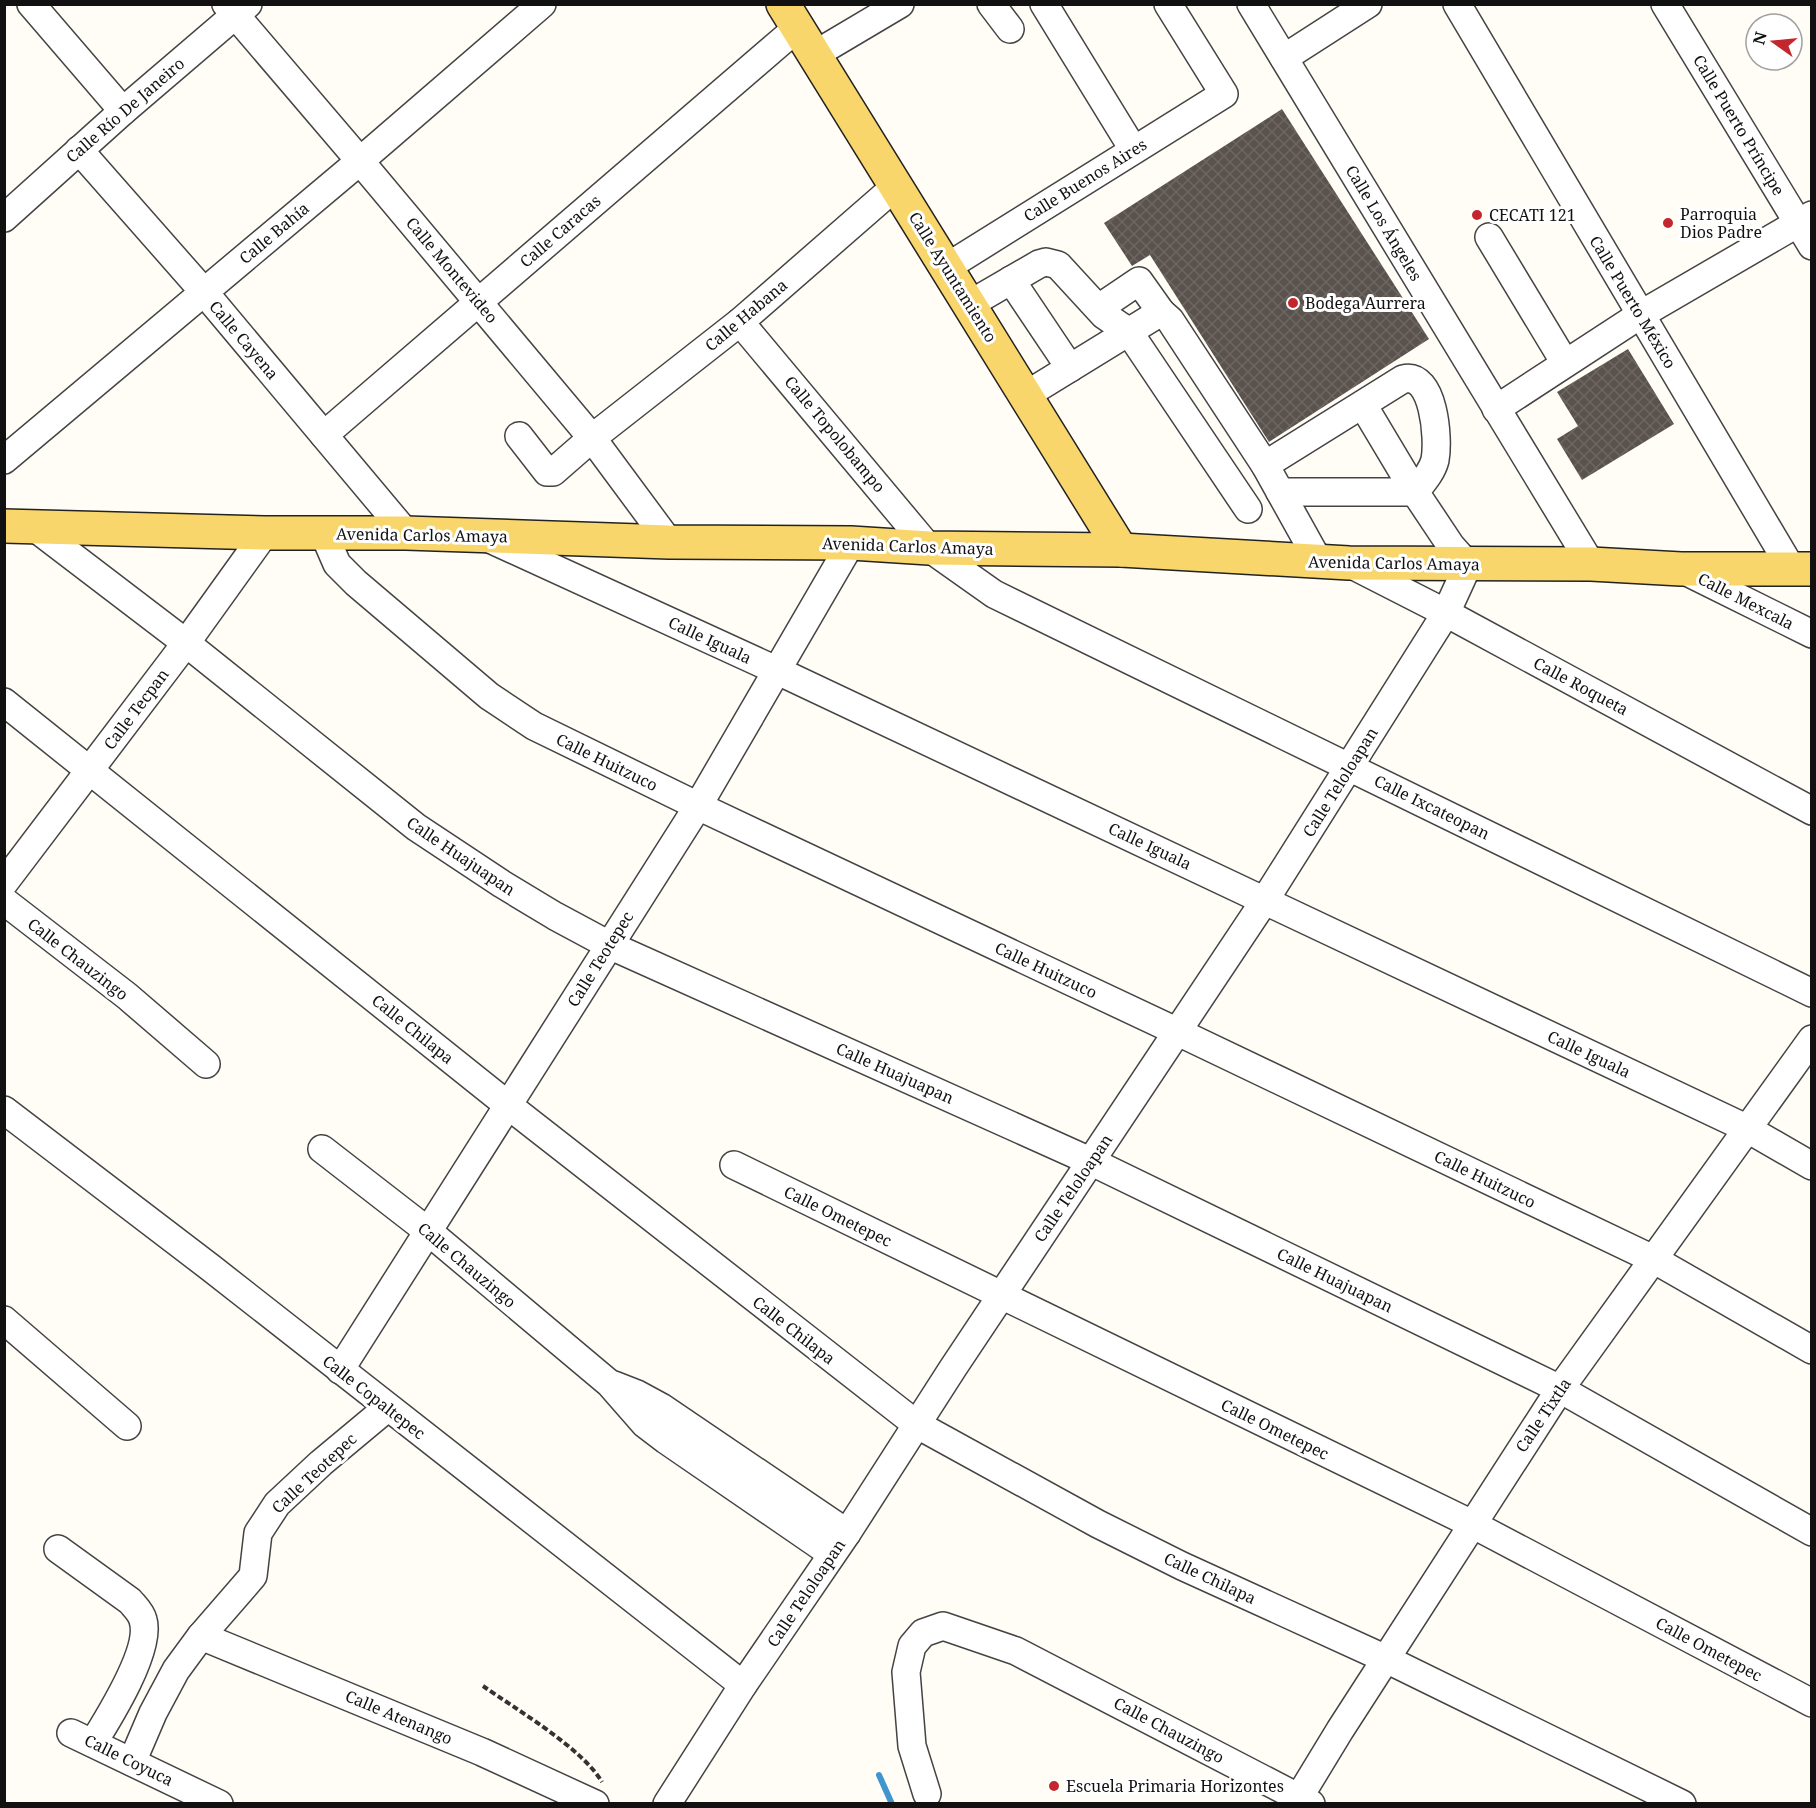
<svg xmlns="http://www.w3.org/2000/svg" width="1816" height="1808" font-family="'Noto Serif',serif">
  <defs>
    <pattern id="building-cross-hatch" width="8" height="8" patternUnits="userSpaceOnUse" patternTransform="scale(1.5)"><rect width="8" height="8" fill="#5a524d"/><path d="M0 0l8 8M0 8l8-8" fill="none" stroke="#6d6662"/></pattern>
  </defs>
  <rect width="100%" height="100%" fill="#fffdf5"/>
  <g fill="none" stroke-linecap="round" stroke-linejoin="round">
    <polyline stroke="#3f96cf" stroke-width="6" points="879,1775 892,1804"/>
  </g>
  <g fill="url(#building-cross-hatch)">
    <polygon points="1282,109 1429,339 1269,442 1150,255 1132,266 1104,223"/>
    <polygon points="1628,349 1674,424 1582,480 1557,439 1578,426 1557,392"/>
  </g>
  <g fill="none" stroke-linecap="round" stroke-linejoin="round">
    <g stroke="#444" stroke-width="30">
      <g id="minor">
        <polyline points="31,4 123,111"/>
        <polyline points="226,4 360,161 592,438 669,542"/>
        <polyline points="991,4 1010,29"/>
        <polyline points="1044,4 1133,149"/>
        <polyline points="1251,4 1591,564"/>
        <polyline points="1457,4 1791,568"/>
        <polyline points="1665,4 1812,246"/>
        <polyline points="814,55 900,4"/>
        <polyline points="1284,58 1368,4"/>
        <polyline points="79,150 204,292 406,533"/>
        <polyline points="4,218 123,111 248,4"/>
        <polyline points="1489,237 1565,363"/>
        <polyline points="947,267 1224,94 1168,4"/>
        <polyline points="1011,280 1070,368"/>
        <polyline points="970,304 1039,264 1046,262 1058,265 1104,315 1129,332 1248,509"/>
        <polyline points="1099,308 1139,281 1161,312"/>
        <polyline points="740,322 929,548 994,594 1812,993"/>
        <polyline points="1026,395 1161,312 1170,320 1265,465 1319,562"/>
        <polyline points="1496,409 1640,315 1812,215"/>
        <polyline points="324,435 797,28"/>
        <polyline points="519,436 547,472 553,472 592,438 740,322 896,186"/>
        <polyline points="4,460 360,161 542,4"/>
        <polyline points="1280,492 1415,492 1363,405"/>
        <polyline points="34,527 186,643 416,827 502,884 555,916 609,945 1090,1161 1560,1389 1812,1532"/>
        <polyline points="324,534 337,564 356,583 489,696 534,726 698,806 1178,1032 1653,1259 1812,1350"/>
        <polyline points="490,539 778,671 1746,1128 1812,1166"/>
        <polyline points="1350,564 1446,613 1812,811"/>
        <polyline points="1681,569 1812,634"/>
        <polyline points="4,702 509,1106 916,1424 1098,1524 1182,1566 1386,1659 1682,1804"/>
        <polyline points="4,883 186,643 265,533"/>
        <polyline points="4,901 127,996 206,1064"/>
        <polyline points="4,1110 211,1268 743,1685"/>
        <polyline points="322,1149 429,1232 610,1384 645,1424 666,1440 832,1554"/>
        <polyline points="734,1165 1472,1524 1812,1703"/>
        <polyline points="4,1320 127,1426"/>
        <polyline points="340,1370 698,806 851,543"/>
        <polyline points="614,1385 637,1394 661,1407 847,1533"/>
        <path d="M58,1549l72,52c5,6 11,11 13,19 9,29 -35,99 -50,123"/>
        <polyline points="201,1636 482,1752 595,1804"/>
        <polyline points="71,1733 219,1804"/>
        <polyline points="132,1762 153,1713 176,1670 201,1636 253,1576 258,1533 277,1504 321,1463 387,1408"/>
        <polyline points="927,1794 912,1746 906,1672 912,1646 923,1633 943,1626 1016,1651 1311,1804"/>
        <path d="M667,1804l76,-119 104,-152 106,-165 312,-468 181,-287 22,-48 -17,-19 -36,-54c8,-10 17,-20 20,-32 4,-21 -1,-89 -32,-81l-138,86"/>
        <polyline points="1295,1804 1340,1730 1560,1389 1812,1039"/>
      </g>
    </g>
    <g stroke="#222" stroke-width="36">
      <g id="major">
        <polyline points="783,4 1121,550"/>
        <polyline points="4,526 265,533 406,533 669,542 851,543 929,548 1121,550 1349,563 1591,564 1681,569 1812,569"/>
      </g>
    </g>
    <path stroke="#333" stroke-width="4" stroke-dasharray="6 3" stroke-linecap="butt" d="M483,1686c34,24 99,62 119,96"/>
    <use href="#minor" stroke="#fff" stroke-width="27"/>
    <use href="#major" stroke="#f9d66b" stroke-width="33"/>
  </g>
  <g fill="#c4262e" stroke="#fff" stroke-width="2">
    <circle cx="1477" cy="215" r="6"/>
    <circle cx="1668" cy="223" r="6"/>
    <circle cx="1293" cy="303" r="6"/>
    <circle cx="1054" cy="1786" r="6"/>
  </g>
  <g text-anchor="middle" stroke-width="6" stroke-linejoin="round" paint-order="stroke">
    <g font-size="16" fill="#111" stroke="#fff">
      <text transform="translate(125 110) rotate(-41)" y="6">Calle Río De Janeiro</text>
      <text transform="translate(1739 125) rotate(59)" y="6">Calle Puerto Príncipe</text>
      <text transform="translate(1085 180) rotate(-32)" y="6">Calle Buenos Aires</text>
      <text transform="translate(1384 223) rotate(59)" y="6">Calle Los Ángeles</text>
      <text transform="translate(560 231) rotate(-41)" y="6">Calle Caracas</text>
      <text transform="translate(274 233) rotate(-40)" y="6">Calle Bahía</text>
      <text transform="translate(452 270) rotate(50)" y="6">Calle Montevideo</text>
      <text transform="translate(953 277) rotate(58)" y="6">Calle Ayuntamiento</text>
      <text transform="translate(1633 302) rotate(59)" y="6">Calle Puerto México</text>
      <text transform="translate(746 315) rotate(-40)" y="6">Calle Habana</text>
      <text transform="translate(244 340) rotate(50)" y="6">Calle Cayena</text>
      <text transform="translate(835 434) rotate(50)" y="6">Calle Topolobampo</text>
      <text transform="translate(422 535) rotate(1)" y="6">Avenida Carlos Amaya</text>
      <text transform="translate(908 546) rotate(2)" y="6">Avenida Carlos Amaya</text>
      <text transform="translate(1394 563) rotate(1)" y="6">Avenida Carlos Amaya</text>
      <text transform="translate(1746 601) rotate(27)" y="6">Calle Mexcala</text>
      <text transform="translate(710 640) rotate(25)" y="6">Calle Iguala</text>
      <text transform="translate(1581 686) rotate(28)" y="6">Calle Roqueta</text>
      <text transform="translate(136 709) rotate(-53)" y="6">Calle Tecpan</text>
      <text transform="translate(607 762) rotate(26)" y="6">Calle Huitzuco</text>
      <text transform="translate(1340 782) rotate(-58)" y="6">Calle Teloloapan</text>
      <text transform="translate(1432 807) rotate(26)" y="6">Calle Ixcateopan</text>
      <text transform="translate(1150 846) rotate(25)" y="6">Calle Iguala</text>
      <text transform="translate(461 856) rotate(34)" y="6">Calle Huajuapan</text>
      <text transform="translate(78 959) rotate(38)" y="6">Calle Chauzingo</text>
      <text transform="translate(600 959) rotate(-58)" y="6">Calle Teotepec</text>
      <text transform="translate(1046 970) rotate(25)" y="6">Calle Huitzuco</text>
      <text transform="translate(413 1029) rotate(39)" y="6">Calle Chilapa</text>
      <text transform="translate(1589 1054) rotate(25)" y="6">Calle Iguala</text>
      <text transform="translate(895 1073) rotate(24)" y="6">Calle Huajuapan</text>
      <text transform="translate(1485 1179) rotate(26)" y="6">Calle Huitzuco</text>
      <text transform="translate(1073 1188) rotate(-56)" y="6">Calle Teloloapan</text>
      <text transform="translate(838 1216) rotate(26)" y="6">Calle Ometepec</text>
      <text transform="translate(467 1265) rotate(40)" y="6">Calle Chauzingo</text>
      <text transform="translate(1335 1280) rotate(26)" y="6">Calle Huajuapan</text>
      <text transform="translate(794 1330) rotate(38)" y="6">Calle Chilapa</text>
      <text transform="translate(374 1397) rotate(38)" y="6">Calle Copaltepec</text>
      <text transform="translate(1543 1415) rotate(-56)" y="6">Calle Tixtla</text>
      <text transform="translate(1275 1429) rotate(26)" y="6">Calle Ometepec</text>
      <text transform="translate(314 1473) rotate(-43)" y="6">Calle Teotepec</text>
      <text transform="translate(1210 1578) rotate(25)" y="6">Calle Chilapa</text>
      <text transform="translate(806 1593) rotate(-56)" y="6">Calle Teloloapan</text>
      <text transform="translate(1709 1649) rotate(28)" y="6">Calle Ometepec</text>
      <text transform="translate(399 1717) rotate(23)" y="6">Calle Atenango</text>
      <text transform="translate(1169 1730) rotate(28)" y="6">Calle Chauzingo</text>
      <text transform="translate(129 1760) rotate(26)" y="6">Calle Coyuca</text>
    </g>
    <g font-size="16" fill="#111" stroke="#fff" text-anchor="start">
      <text x="1680" y="220">Parroquia<tspan x="1680" dy="18">Dios Padre</tspan></text>
      <text x="1489" y="221">CECATI 121</text>
      <text x="1305" y="309">Bodega Aurrera</text>
      <text x="1066" y="1792">Escuela Primaria Horizontes</text>
    </g>
  </g>
  <rect width="1816" height="1808" fill="none" stroke="#111111" stroke-width="12"/>
  <g transform="translate(1774 42) rotate(285)"><circle r="28" fill="#ffffff" stroke="#a0a0a0" stroke-width="1.5"/>
  <path d="M0-4.5L10 22L0 15L-10 22Z" fill="#c4262e"/>
  <text y="-9" font-size="16" font-weight="bold" text-anchor="middle" fill="#111111">N</text>
  </g>
</svg>
